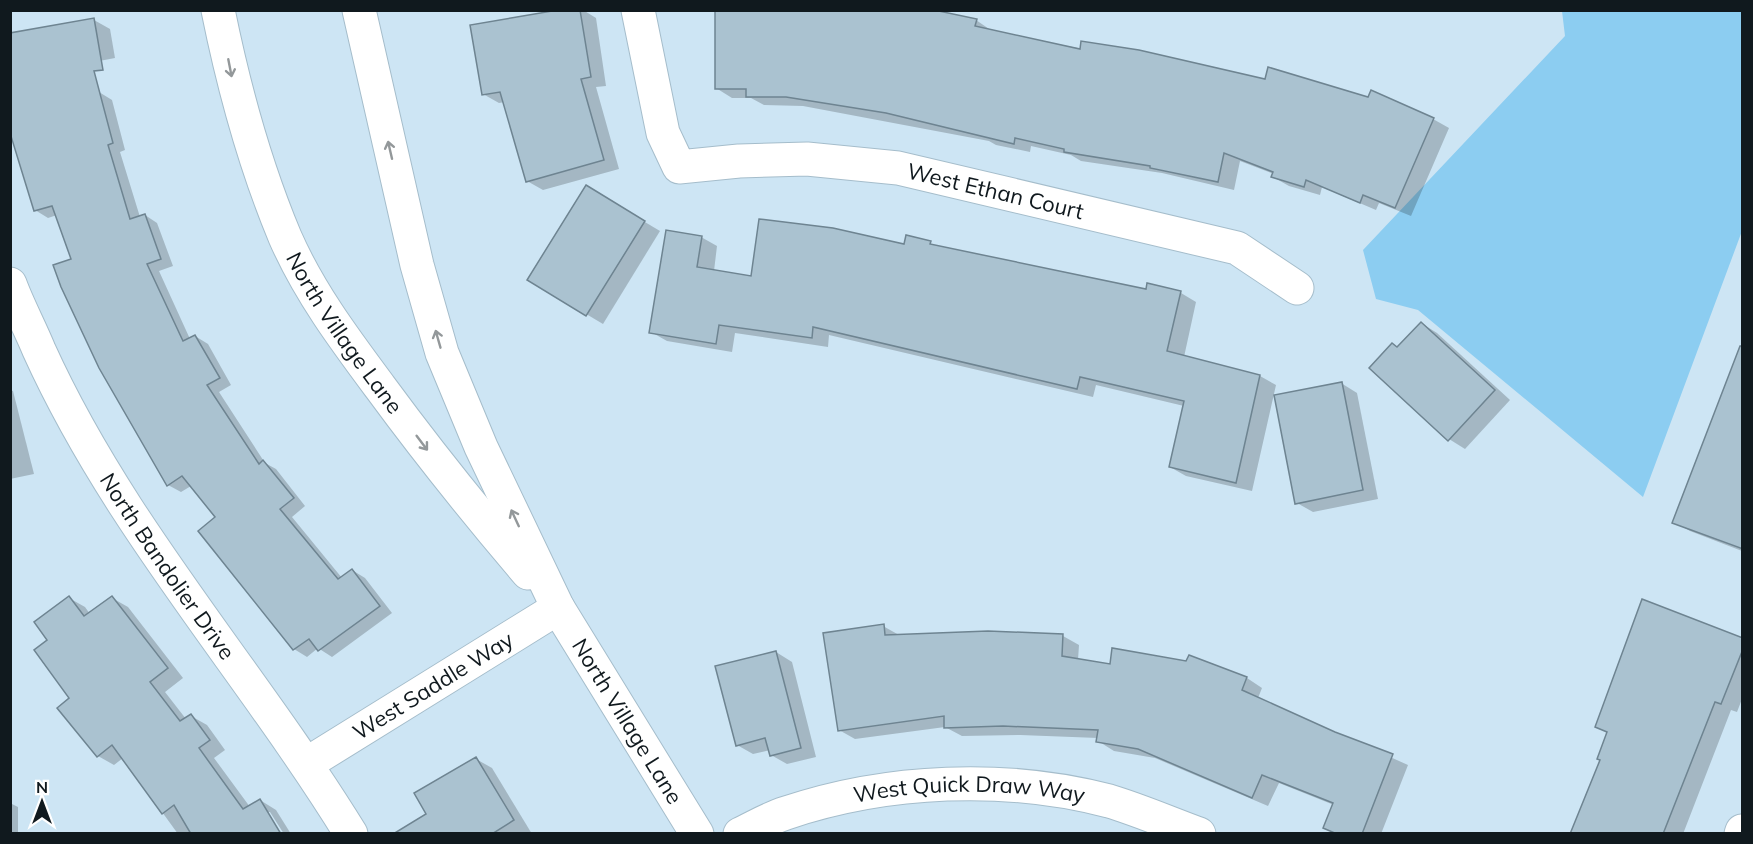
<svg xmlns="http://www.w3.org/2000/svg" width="1753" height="844" font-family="Mulish,sans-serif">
  <rect width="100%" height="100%" fill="#cde5f4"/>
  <polygon fill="#8ccdf1" points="1562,11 1742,11 1742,231 1643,497 1418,310 1376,299 1363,250 1565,36"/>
  <g fill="#0003">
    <polygon points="567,10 583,10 596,18 606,86 596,87 619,169 543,190 527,181 505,102 499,103 483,94"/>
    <polygon points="94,20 110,29 115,58 15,77"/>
    <polygon points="976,20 992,31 1433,119 1449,128 1411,216 1379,203 1376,210 1322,187 1320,195 1289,186 1273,177 1274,174 1240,161 1234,190 1162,173 1081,161 1071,155 1031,146 1030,152 996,145 989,141 803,106 764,105 751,98 732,98 716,88"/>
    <polygon points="99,92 112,100 125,150 120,152 140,217 145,215 157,223 173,266 159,271 190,339 195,336 208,344 231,385 219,392 265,463 276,469 305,506 292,517 342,578 352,570 365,578 392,613 332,657 318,648 307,657 294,649 200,531 217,517 191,486 181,492 168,485 73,260 57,215 48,218 35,210"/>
    <polygon points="586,187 660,231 603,324 529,280"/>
    <polygon points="701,237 717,246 714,271 752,278 905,246 908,237 939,247 1147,291 1181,293 1196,302 1184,357 1260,376 1276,385 1252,491 1186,476 1170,467 1184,406 1096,385 1093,397 829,335 828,347 735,333 732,352 667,341 651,332"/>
    <polygon points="1421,323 1437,333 1510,400 1465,449 1449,439 1399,348"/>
    <polygon points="1742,349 1742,551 1690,531 1674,522"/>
    <polygon points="1341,383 1357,393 1378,499 1313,512 1297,503"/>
    <polygon points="10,390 13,391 34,474 10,479"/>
    <polygon points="69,598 85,607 90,614 112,598 128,607 183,678 165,692 186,719 191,716 207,725 225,750 214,758 250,807 260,800 276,810 291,834 284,834 270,812 267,812 280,834 178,834 123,758 114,765 98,756 71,699 49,640"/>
    <polygon points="883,626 899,635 1063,636 1079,645 1078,660 1111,666 1187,663 1189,656 1247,678 1262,688 1258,698 1408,765 1381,834 1335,834 1325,827 1334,805 1279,783 1268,806 1155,758 1114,751 1098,741 1098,738 1020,735 962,736 945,727 855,739 839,730"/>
    <polygon points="1742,639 1742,699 1737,712 1731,710 1683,834 1572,834 1602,760 1608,733 1597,726"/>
    <polygon points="776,652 792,662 816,757 787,764 771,755 770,750 753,754 737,745"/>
    <polygon points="476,759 492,768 532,834 419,834"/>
    <polygon points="10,803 18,807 18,834 10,834"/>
  </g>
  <g fill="#aac2d0" stroke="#6e8491" stroke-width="1.5">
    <polygon points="558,10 580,10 591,77 581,79 604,160 526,182 500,92 482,95 470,25"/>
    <polygon points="715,10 934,10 977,19 975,26 1080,49 1081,41 1139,50 1265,79 1268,67 1368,97 1371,90 1434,118 1395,208 1363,195 1360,203 1306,180 1304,187 1271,177 1273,172 1224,153 1218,182 1150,168 1150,166 1064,152 1064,149 1015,138 1014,144 886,113 786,97 746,97 746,89 715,89"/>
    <polygon points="94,18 103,70 94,71 113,143 108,145 130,219 145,214 161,259 147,264 183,341 195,335 220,378 207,385 259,464 263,460 294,498 280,509 338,579 352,569 380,606 318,651 309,639 293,650 198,531 215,517 182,476 167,486 99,368 61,287 53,265 71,259 52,206 34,211 10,133 10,33"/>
    <polygon points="586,185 645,221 586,316 527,280"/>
    <polygon points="759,219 833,228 904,244 906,235 931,241 930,244 1146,289 1147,283 1181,291 1167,351 1260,375 1236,483 1169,467 1184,401 1080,377 1077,389 813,327 812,338 719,325 716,344 649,333 666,230 702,236 697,267 751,276"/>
    <polygon points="1421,322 1495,390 1448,441 1369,368 1392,343 1397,347"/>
    <polygon points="1740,346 1743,346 1743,549 1672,523"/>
    <polygon points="1342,382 1363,490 1295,504 1274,395"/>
    <polygon points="69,596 84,616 112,596 168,668 150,682 180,721 191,714 210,740 199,748 243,809 260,799 281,834 191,834 174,805 162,814 112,745 97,757 57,708 69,698 34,650 47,640 34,622"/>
    <polygon points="1642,599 1743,638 1743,649 1721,704 1715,702 1663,834 1570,834 1600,760 1597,759 1607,732 1595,727"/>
    <polygon points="884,624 885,635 988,631 1063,634 1062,656 1110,664 1112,648 1186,661 1189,655 1247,677 1242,690 1335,732 1393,754 1362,834 1337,834 1323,828 1333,803 1262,775 1252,798 1138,749 1096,742 1098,730 1003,726 944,728 944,716 838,731 823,633"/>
    <polygon points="776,651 801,748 770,756 765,738 736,746 715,666"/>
    <polygon points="476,757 514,820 492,834 393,834 426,814 414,793"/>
  </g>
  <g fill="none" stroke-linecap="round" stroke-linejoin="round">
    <g stroke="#a5bdcb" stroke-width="35">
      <g id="minor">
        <path id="s1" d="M218,10c16,79 36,153 67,227 24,55 60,103 95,150 47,64 96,125 148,186"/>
        <path id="s2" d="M359,10l58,255 25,88 39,94 77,161 139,226"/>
        <path id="s3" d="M638,10l25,123 16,34 60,-6 68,-2 91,9 339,80 60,40"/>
        <path id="s4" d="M10,284c8,22 20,44 29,66 80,177 211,320 312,484"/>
        <path id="s5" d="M308,763l250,-155"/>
        <path id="s6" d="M740,834c15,-7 30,-16 46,-21 101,-34 220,-39 323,-12 30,9 60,22 90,33"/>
        <polyline points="1741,834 1742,831"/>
      </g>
    </g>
    <use href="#minor" stroke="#fff" stroke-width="33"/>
  </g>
  <defs><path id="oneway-shaft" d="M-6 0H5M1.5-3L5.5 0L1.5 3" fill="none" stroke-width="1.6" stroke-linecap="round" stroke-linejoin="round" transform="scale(1.5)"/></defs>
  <g stroke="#93989a">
    <use href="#oneway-shaft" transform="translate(230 68) rotate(79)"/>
    <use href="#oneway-shaft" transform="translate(390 150) rotate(-103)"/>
    <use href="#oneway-shaft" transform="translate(438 339) rotate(-106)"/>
    <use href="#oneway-shaft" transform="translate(422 443) rotate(53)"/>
    <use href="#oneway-shaft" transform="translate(515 518) rotate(-115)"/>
  </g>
  <g text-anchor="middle" stroke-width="5" stroke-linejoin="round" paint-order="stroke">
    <g font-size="22" fill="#10191e" stroke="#fff">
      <text dy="8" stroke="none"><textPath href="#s3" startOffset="483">West Ethan Court</textPath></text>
      <text dy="8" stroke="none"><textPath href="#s1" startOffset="350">North Village Lane</textPath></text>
      <text dy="8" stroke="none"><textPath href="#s4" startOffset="324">North Bandolier Drive</textPath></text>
      <text dy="8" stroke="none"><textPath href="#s5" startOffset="147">West Saddle Way</textPath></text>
      <text dy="8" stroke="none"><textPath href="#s2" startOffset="766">North Village Lane</textPath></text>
      <text dy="8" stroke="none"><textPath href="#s6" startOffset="237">West Quick Draw Way</textPath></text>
    </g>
  </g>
  <rect width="1753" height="844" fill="none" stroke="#10191e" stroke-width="24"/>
  <g transform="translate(42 802)" stroke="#ffffff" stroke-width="4.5" paint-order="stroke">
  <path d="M0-4.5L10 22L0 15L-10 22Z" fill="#10191e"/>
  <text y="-9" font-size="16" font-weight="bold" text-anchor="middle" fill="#10191e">N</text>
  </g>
</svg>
